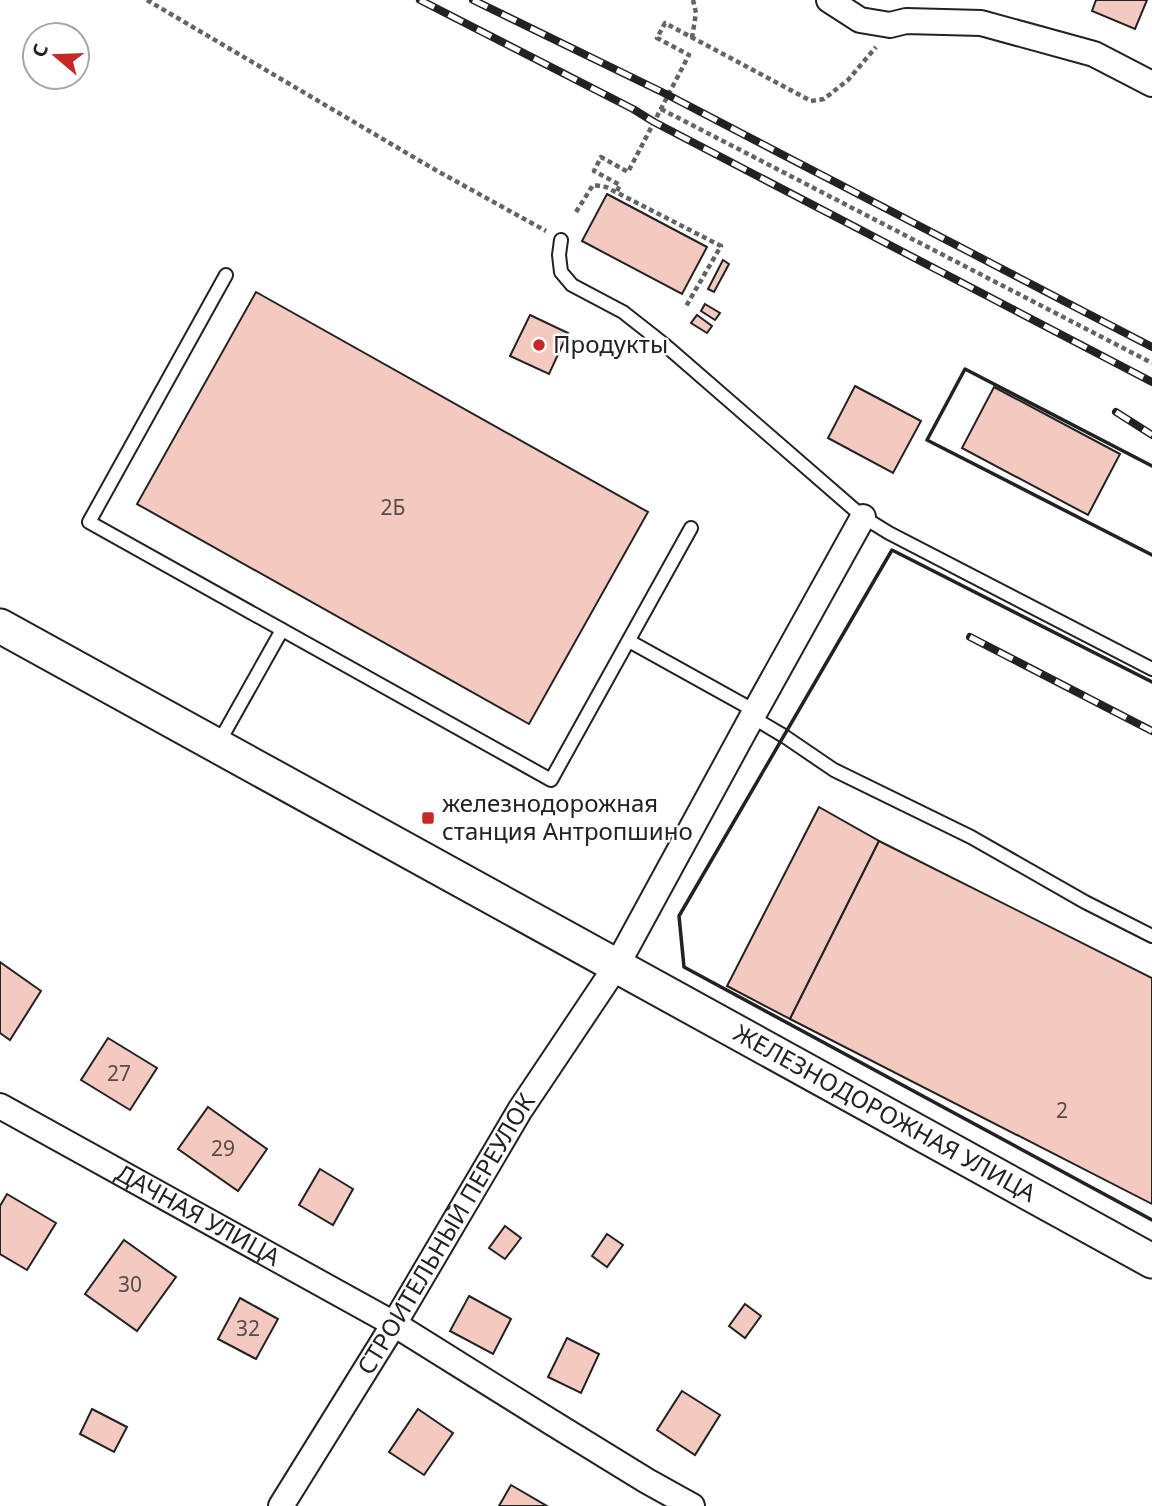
<svg xmlns="http://www.w3.org/2000/svg" width="1152" height="1506" font-family="'Noto Sans',sans-serif">
  <rect width="100%" height="100%" fill="#fff"/>
  <g fill="#f3c9c0" stroke="#222" stroke-width="2">
    <polygon points="1096,0 1147,0 1135,29 1092,11"/>
    <polygon points="607,194 707,247 682,294 582,241"/>
    <polygon points="723,260 729,264 714,292 708,289"/>
    <polygon points="256,292 648,512 529,724 137,504"/>
    <polygon points="705,304 720,313 715,320 701,311"/>
    <polygon points="530,315 568,333 549,374 510,356"/>
    <polygon points="697,315 712,326 707,333 691,323"/>
    <polygon points="855,386 921,421 893,473 828,438"/>
    <polygon points="994,387 1120,454 1088,515 962,448"/>
    <polygon points="819,807 879,841 790,1019 727,986"/>
    <polygon points="879,841 1152,978 1152,1204 790,1019"/>
    <polygon points="0,962 41,991 10,1040 0,1033"/>
    <polygon points="108,1038 157,1068 130,1110 81,1080"/>
    <polygon points="208,1107 267,1149 238,1191 178,1149"/>
    <polygon points="320,1169 353,1189 333,1225 299,1205"/>
    <polygon points="7,1194 56,1223 27,1270 0,1254 0,1206"/>
    <polygon points="505,1226 521,1238 505,1259 489,1248"/>
    <polygon points="607,1234 623,1245 607,1267 592,1256"/>
    <polygon points="124,1240 176,1277 137,1331 85,1294"/>
    <polygon points="469,1296 511,1319 493,1354 450,1331"/>
    <polygon points="240,1298 278,1319 256,1359 218,1339"/>
    <polygon points="745,1304 761,1316 745,1338 729,1326"/>
    <polygon points="567,1338 599,1354 581,1393 548,1377"/>
    <polygon points="682,1391 720,1415 695,1455 657,1430"/>
    <polygon points="92,1409 127,1427 114,1452 80,1434"/>
    <polygon points="418,1409 453,1433 424,1475 389,1452"/>
    <polygon points="511,1485 547,1506 499,1506"/>
  </g>
  <g fill="none" stroke-linecap="round" stroke-linejoin="round">
    <g stroke="#222" stroke-width="16">
      <g id="lane">
        <polyline points="561,240 559,255 561,272 572,285 623,312 665,345 863,517 889,533 1152,669"/>
        <polyline points="226,275 89,522 551,780 691,528"/>
        <polyline points="629,641 755,711"/>
        <polyline points="752,717 784,736 834,770 971,837 1085,902 1152,936"/>
        <polyline points="218,744 282,630"/>
      </g>
    </g>
    <g stroke="#222" stroke-width="28">
      <g id="street">
        <polyline points="829,0 860,20 890,25 906,21 981,23 1094,54 1152,84"/>
        <path id="s1" d="M0,1106l394,218 157,98 96,59 45,25"/>
        <path id="s2" d="M281,1506l113,-182 126,-214 97,-145 135,-248 111,-200"/>
      </g>
    </g>
    <g stroke="#222" stroke-width="37">
      <g id="secondary">
        <path id="s3" d="M0,626l1152,635"/>
      </g>
    </g>
    <g stroke="#646464" stroke-width="4.5" stroke-dasharray="5 3.5" stroke-linecap="butt">
      <polyline points="147,0 432,168 546,231"/>
      <polyline points="692,38 696,13 693,0"/>
      <polyline points="661,109 1152,363"/>
      <polyline points="617,191 620,185 594,171 601,157 628,172 689,55 657,38 665,23 811,101 824,99 848,80 876,47"/>
      <polyline points="576,212 593,185 606,187 721,246 685,308"/>
    </g>
    <use href="#lane" stroke="#fff" stroke-width="12"/>
    <use href="#street" stroke="#fff" stroke-width="24"/>
    <use href="#secondary" stroke="#fff" stroke-width="33"/>
    <g stroke="#222" stroke-width="8">
      <g id="rail">
        <polyline points="420,0 633,109 654,122 1152,382"/>
        <polyline points="473,0 668,95 1152,347"/>
        <polyline points="1116,412 1152,435"/>
        <polyline points="970,637 1152,731"/>
      </g>
    </g>
    <use href="#rail" stroke="#fff" stroke-width="5" stroke-dasharray="16" stroke-linecap="butt"/>
    <g stroke="#222" stroke-width="3.5">
      <polyline points="1152,466 965,369 927,440 1152,555"/>
      <polyline points="1152,682 892,550 679,916 684,967 1152,1220"/>
    </g>
  </g>
  <g fill="#c62828" stroke="#fff" stroke-width="2.5">
    <circle cx="539" cy="345" r="7"/>
    <rect x="421" y="811" width="14" height="14" rx="3.5"/>
  </g>
  <g text-anchor="middle" stroke-width="5" stroke-linejoin="round" paint-order="stroke">
    <g font-size="21" fill="#564c4a">
      <text x="393" y="515">2Б</text>
      <text x="119" y="1081">27</text>
      <text x="1062" y="1118">2</text>
      <text x="223" y="1156">29</text>
      <text x="130" y="1292">30</text>
      <text x="248" y="1336">32</text>
    </g>
    <g font-size="24" fill="#222" stroke="#fff" text-anchor="start">
      <text x="553" y="353">Продукты</text>
      <text x="442" y="812">железнодорожная<tspan x="442" dy="28">станция Антропшино</tspan></text>
    </g>
    <g font-size="24" fill="#222" stroke="#fff">
      <text dy="8" stroke="none"><textPath href="#s3" startOffset="1010">ЖЕЛЕЗНОДОРОЖНАЯ УЛИЦА</textPath></text>
      <text dy="8" stroke="none"><textPath href="#s1" startOffset="226">ДАЧНАЯ УЛИЦА</textPath></text>
      <text dy="8" stroke="none"><textPath href="#s2" startOffset="318">СТРОИТЕЛЬНЫЙ ПЕРЕУЛОК</textPath></text>
    </g>
  </g>
  <g transform="translate(56 56) rotate(289)"><circle r="33" fill="#ffffff" stroke="#a7a7a7" stroke-width="2"/>
  <path d="M0-5L12 26L0 18L-12 26Z" fill="#c62828"/>
  <text y="-10" font-size="19" font-weight="bold" text-anchor="middle" fill="#222222">С</text>
  </g>
</svg>
